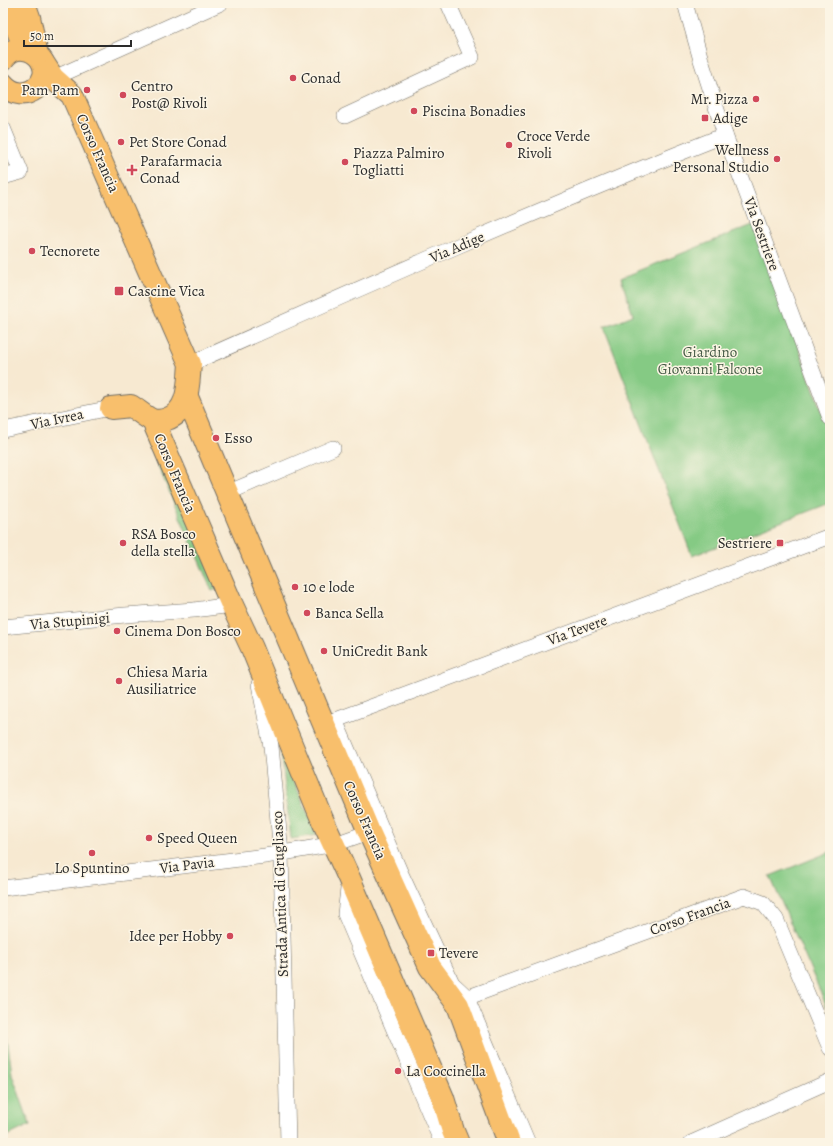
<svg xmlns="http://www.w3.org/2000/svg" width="833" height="1146" font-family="Alegreya,serif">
  <rect width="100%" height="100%" fill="#fcf5e5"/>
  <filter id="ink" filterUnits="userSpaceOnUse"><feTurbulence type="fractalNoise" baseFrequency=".025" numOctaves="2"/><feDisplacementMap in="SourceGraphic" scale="8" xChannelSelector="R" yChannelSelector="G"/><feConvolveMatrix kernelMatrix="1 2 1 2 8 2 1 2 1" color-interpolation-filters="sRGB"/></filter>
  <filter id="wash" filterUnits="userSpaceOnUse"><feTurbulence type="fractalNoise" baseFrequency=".012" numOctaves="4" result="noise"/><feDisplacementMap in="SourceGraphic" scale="16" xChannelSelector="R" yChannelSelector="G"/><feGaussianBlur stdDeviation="0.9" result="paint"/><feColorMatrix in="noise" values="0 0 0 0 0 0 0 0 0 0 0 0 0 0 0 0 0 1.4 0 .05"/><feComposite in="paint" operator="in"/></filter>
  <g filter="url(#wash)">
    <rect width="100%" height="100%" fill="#f7e9d1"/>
    <g fill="#85ca84" stroke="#587a58">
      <polygon points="755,224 830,436 830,503 692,556 604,327 633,315 621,278"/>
      <polygon points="163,458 220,588 212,591 156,461"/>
      <polygon points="281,751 317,835 291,839"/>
      <polygon points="830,852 830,1014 770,876"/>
      <polygon points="3,1037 7,1037 12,1074 30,1125 3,1138"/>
    </g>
  </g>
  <g filter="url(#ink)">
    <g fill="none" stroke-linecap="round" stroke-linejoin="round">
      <g stroke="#726e65" stroke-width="16">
        <g id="street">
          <polyline points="685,3 701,60 725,135 830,418"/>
          <polyline points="45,82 221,3"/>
          <polyline points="345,116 472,57 448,3"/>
          <polyline points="3,128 21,172 3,177"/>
          <path d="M190,364c177,-79 355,-158 535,-229"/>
          <polyline points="3,430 111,408"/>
          <polyline points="227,493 333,448"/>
          <polyline points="3,627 125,615 194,610 232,605"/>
          <polyline points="259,684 271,746 281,853 288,1143"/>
          <polyline points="335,720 401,874 452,983 466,996 528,1143"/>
          <polyline points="325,724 830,536"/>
          <polyline points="349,881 345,914 442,1143"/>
          <polyline points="3,888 265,856 335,844 369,832"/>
          <polyline points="466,998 744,896 763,903 776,919 830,1048"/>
          <polyline points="691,1143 830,1081"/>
        </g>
      </g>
      <g stroke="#726e65" stroke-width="24">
        <g id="primary">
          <polyline points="7,3 25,49"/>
          <path d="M3,59c5,-7 13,-11 21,-10 7,1 12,4 16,9 17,23 -17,50 -37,26"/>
          <path d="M42,61l11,17 19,17 118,269c-2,19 0,47 -23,55 -3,1 -11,3 -15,1 -5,-2 -16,-11 -21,-14l-20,2"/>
          <polyline points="187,397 369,832 430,967 458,1005 509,1143"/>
          <polyline points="153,421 232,605 252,648 289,739 322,819 349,878 443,1098 453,1131 458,1143"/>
        </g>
      </g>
      <g stroke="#726e65" stroke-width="24">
        <polyline id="highway" points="24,3 29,17 37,55"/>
      </g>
      <use href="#street" stroke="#fff" stroke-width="15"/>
      <use href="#primary" stroke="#f8bf6c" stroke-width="22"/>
      <use href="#highway" stroke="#f8bf6c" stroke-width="22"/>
    </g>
  </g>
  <g fill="#d1495b" stroke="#fcf5e5" stroke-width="1.5">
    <circle cx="293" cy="78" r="4"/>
    <circle cx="87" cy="90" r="4"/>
    <circle cx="123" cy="95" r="4"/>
    <circle cx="756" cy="99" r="4"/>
    <circle cx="414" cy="111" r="4"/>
    <rect x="701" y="114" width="8" height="8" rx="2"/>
    <circle cx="121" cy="142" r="4"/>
    <circle cx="509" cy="145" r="4"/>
    <circle cx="777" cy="159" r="4"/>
    <circle cx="345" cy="162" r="4"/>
    <path d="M130 164h4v4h4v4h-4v4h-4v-4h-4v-4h4z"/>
    <circle cx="32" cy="251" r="4"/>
    <rect x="114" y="286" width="10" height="10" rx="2"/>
    <circle cx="216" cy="438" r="4"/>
    <circle cx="123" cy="543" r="4"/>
    <rect x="776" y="539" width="8" height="8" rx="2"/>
    <circle cx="295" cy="587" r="4"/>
    <circle cx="307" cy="613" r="4"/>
    <circle cx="117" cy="631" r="4"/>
    <circle cx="324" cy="651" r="4"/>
    <circle cx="119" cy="681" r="4"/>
    <circle cx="149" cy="838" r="4"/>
    <circle cx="92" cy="853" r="4"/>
    <circle cx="230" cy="936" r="4"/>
    <rect x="427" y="949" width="8" height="8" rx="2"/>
    <circle cx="398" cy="1071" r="4"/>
  </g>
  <g text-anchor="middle" stroke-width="3" stroke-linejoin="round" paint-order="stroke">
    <g font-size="15" fill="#2b2b2b" stroke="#fcf5e5" text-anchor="start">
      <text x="301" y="83">Conad</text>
      <text x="131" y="91">Centro<tspan x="131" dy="17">Post@ Rivoli</tspan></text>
      <text x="79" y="95" text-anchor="end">Pam Pam</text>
      <text x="748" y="104" text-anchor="end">Mr. Pizza</text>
      <text x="422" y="116">Piscina Bonadies</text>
      <text x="713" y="123">Adige</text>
      <text x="517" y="141">Croce Verde<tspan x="517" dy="17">Rivoli</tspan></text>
      <text x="129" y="147">Pet Store Conad</text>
      <text x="769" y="155" text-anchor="end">Wellness<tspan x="769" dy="17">Personal Studio</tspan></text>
      <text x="353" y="158">Piazza Palmiro<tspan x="353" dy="17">Togliatti</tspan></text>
      <text x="140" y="166">Parafarmacia<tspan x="140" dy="17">Conad</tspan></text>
      <text x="40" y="256">Tecnorete</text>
      <text x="128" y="296">Cascine Vica</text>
      <text x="224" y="443">Esso</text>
      <text x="131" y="539">RSA Bosco<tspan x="131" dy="17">della stella</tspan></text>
      <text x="772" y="548" text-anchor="end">Sestriere</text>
      <text x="303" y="592">10 e lode</text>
      <text x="315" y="618">Banca Sella</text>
      <text x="125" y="636">Cinema Don Bosco</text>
      <text x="332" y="656">UniCredit Bank</text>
      <text x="127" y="677">Chiesa Maria<tspan x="127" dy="17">Ausiliatrice</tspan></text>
      <text x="157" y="843">Speed Queen</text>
      <text x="92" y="873" text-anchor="middle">Lo Spuntino</text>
      <text x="222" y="941" text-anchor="end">Idee per Hobby</text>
      <text x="439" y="958">Tevere</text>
      <text x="406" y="1076">La Coccinella</text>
    </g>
    <g font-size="15" fill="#2b2b2b" stroke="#fcf5e5">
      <text transform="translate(98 153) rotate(66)" y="5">Corso Francia</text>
      <text transform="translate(762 234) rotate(70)" y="5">Via Sestriere</text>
      <text transform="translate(457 247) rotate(-23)" y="5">Via Adige</text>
      <text transform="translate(57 419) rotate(-12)" y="5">Via Ivrea</text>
      <text transform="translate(175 473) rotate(67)" y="5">Corso Francia</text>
      <text transform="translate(70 621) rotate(-5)" y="5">Via Stupinigi</text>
      <text transform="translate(577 630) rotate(-20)" y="5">Via Tevere</text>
      <text transform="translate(365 820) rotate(66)" y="5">Corso Francia</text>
      <text transform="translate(187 865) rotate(-7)" y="5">Via Pavia</text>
      <text transform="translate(280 894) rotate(-92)" y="5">Strada Antica di Grugliasco</text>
      <text transform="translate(690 916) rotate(-20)" y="5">Corso Francia</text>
    </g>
    <g font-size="15" fill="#465b46" stroke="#fcf5e5">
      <text x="710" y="357">Giardino<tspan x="710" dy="17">Giovanni Falcone</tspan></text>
    </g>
  </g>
  <rect width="833" height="1146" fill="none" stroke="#fcf5e5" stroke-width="16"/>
  <path d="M24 40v6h107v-6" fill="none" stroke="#2b2b2b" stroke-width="2"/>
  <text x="30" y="40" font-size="12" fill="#2b2b2b" stroke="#fcf5e5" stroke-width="3" paint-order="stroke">50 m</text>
</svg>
